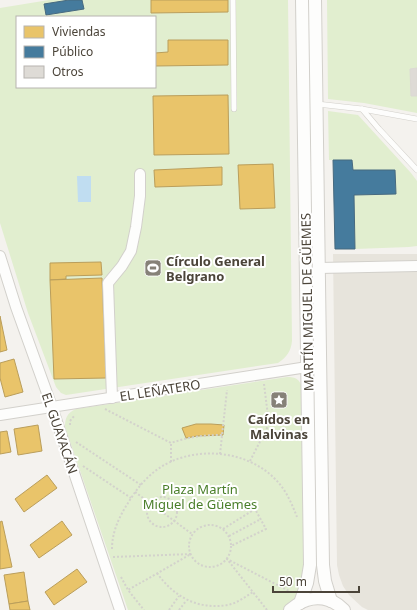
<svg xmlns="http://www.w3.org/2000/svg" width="417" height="610" font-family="'Noto Sans',sans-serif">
  <rect width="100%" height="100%" fill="#f4f2ee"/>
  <polygon fill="#e7e4dc" points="333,254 417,254 417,610 368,610 362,607 349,595 343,586 339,575 337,565"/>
  <g fill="#e1eecf" fill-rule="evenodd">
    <path d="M49,0h239l4,341c-1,10 -5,16 -14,22l-212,32 -5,-2 -5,-6 -28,-74 -28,-90v-215zM17,17h138v70h-138z"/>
    <polygon points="327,0 417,0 417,113 364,103 328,99"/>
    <polygon points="328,111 358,115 411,173 417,181 417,246 409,247 355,249 354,195 396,194 395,170 353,170 352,160 329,160"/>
    <path d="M287,377c9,0 12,2 15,10l4,177c-5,19 -6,29 -19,46h-159l-63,-183c0,-9 2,-14 11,-18z"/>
  </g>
  <polygon fill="#c0ddf1" points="77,176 91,176 91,202 78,202"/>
  <g fill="#e9c46a" stroke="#ba9e5b">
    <polygon points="151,0 228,0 228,12 151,13"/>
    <polygon points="168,40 228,40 228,65 155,66 155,53 168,52"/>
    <polygon points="228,95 229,154 154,155 153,96"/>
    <polygon points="273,164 275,208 240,209 238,165"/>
    <polygon points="222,167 222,185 155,187 154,170"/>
    <polygon points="101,262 102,275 66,276 66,279 50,280 50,263"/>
    <polygon points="102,278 106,378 54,379 50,280"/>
    <polygon points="0,316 7,350 0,352"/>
    <polygon points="14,359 23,392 5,397 0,378 0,363"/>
    <polygon points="196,424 211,424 224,425 223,435 197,436 186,438 182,428"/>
    <polygon points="38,425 42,451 18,455 14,429"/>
    <polygon points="7,431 11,452 0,454 0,432"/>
    <polygon points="47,475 57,488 24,512 15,499"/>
    <polygon points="2,521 12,567 0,569 0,522"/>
    <polygon points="62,521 72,535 39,558 30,545"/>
    <polygon points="77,569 87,582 54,605 45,592"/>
    <polygon points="24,572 28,601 9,604 4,575"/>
    <polygon points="28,601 30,610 10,610 9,604"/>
  </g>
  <g fill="#457b9d" stroke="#476a7f">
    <polygon points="69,0 82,0 84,9 46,15 44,4"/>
    <polygon points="333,160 352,160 353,170 395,170 396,194 354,195 355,249 335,249"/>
  </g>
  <polygon fill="#dedbd6" stroke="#dcd9d4" points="417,68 417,96 411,96 410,69"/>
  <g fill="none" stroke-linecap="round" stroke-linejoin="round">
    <g stroke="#d2d0cb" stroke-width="6">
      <g id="service">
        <polyline points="233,0 234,109"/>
        <polyline points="317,104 362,109 417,119"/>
        <polyline points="362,109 379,129 417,170"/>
      </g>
    </g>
    <g stroke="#d2d0cb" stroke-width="12">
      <g id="minor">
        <polyline points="0,256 16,307 52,407 120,610"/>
        <polyline points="319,268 417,266"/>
        <polyline points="112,398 108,283 122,266 131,251 136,227 140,196 140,174"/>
        <polyline points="0,415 320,365"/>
      </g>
    </g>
    <g stroke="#d2d0cb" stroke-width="14">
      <g id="tertiary">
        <polyline points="315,0 323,565 325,581 331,601"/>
        <polyline points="300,603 307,583 310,565 302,0"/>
        <path d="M290,610c17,-15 38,-16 54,0"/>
      </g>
    </g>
    <g stroke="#d3d2cc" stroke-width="2" stroke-dasharray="2 2" stroke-linecap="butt">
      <path d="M105,409l66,34c17,-6 33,-8 52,-8"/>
      <polyline points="70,425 70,421 75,415"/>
      <polyline points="76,442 141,485"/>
      <polyline points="220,454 227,390"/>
      <polyline points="250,461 269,424 264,384"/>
      <polyline points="171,462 171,443"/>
      <polyline points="83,466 131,498"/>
      <polyline points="135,492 192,534"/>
      <circle cx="162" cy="512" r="15"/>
      <circle cx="210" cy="546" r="21"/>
      <polyline points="223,529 255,509 266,529 231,546"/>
      <polyline points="229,536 261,519"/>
      <path d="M112,549c0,-17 7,-32 16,-46 8,-13 17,-25 30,-34 34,-24 89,-20 118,11 10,10 16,24 21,37"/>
      <polyline points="113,557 191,554 128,590"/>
      <path d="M157,573c17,24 41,37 71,32 9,-2 17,-8 25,-13"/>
      <polyline points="121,577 128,590 144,610"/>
      <polyline points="169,610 179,596"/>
      <polyline points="179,610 186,601"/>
      <polyline points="267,610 227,559 291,592"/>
    </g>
    <use href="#service" stroke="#fdfdfc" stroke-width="5"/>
    <use href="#minor" stroke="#fdfdfc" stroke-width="10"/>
    <use href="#tertiary" stroke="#fdfdfc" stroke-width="12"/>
  </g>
  <defs>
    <g id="stadium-square" transform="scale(0.9)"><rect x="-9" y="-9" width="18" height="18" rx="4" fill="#868178" stroke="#fff"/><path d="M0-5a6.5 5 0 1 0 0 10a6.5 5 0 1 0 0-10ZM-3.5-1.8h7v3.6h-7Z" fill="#fff"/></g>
    <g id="sight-square" transform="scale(0.9)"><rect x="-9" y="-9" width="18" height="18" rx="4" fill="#868178" stroke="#fff"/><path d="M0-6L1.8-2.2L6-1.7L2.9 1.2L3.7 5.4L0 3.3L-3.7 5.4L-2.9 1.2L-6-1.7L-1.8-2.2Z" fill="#fff"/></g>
  </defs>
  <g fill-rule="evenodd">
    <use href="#stadium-square" x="153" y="268"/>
    <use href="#sight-square" x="279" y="400"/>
  </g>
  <g text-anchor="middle" stroke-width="4" stroke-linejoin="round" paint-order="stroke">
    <g font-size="13" font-weight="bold" fill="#4b4439" stroke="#fff" text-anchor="start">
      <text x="166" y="266">Círculo General<tspan x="166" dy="15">Belgrano</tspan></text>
      <text x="279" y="424" text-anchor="middle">Caídos en<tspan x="279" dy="15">Malvinas</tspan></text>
    </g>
    <g font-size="13" fill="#4b4439" stroke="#fff">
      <text transform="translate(307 302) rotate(-91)" y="5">MARTÍN MIGUEL DE GÜEMES</text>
      <text transform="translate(160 390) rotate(-9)" y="5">EL LEÑATERO</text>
      <text transform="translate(60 433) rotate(71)" y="5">EL GUAYACÁN</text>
    </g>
    <g font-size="13" fill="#4a7f2a" stroke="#fff">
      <text x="200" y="494">Plaza Martín<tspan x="200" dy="15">Miguel de Güemes</tspan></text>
    </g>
  </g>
  <rect x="16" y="16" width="140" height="72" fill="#ffffff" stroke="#b7b4b0"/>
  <rect x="24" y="26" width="20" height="12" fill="#e9c46a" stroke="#b7b4b0"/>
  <text x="52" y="36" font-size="12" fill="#4b4439">Viviendas</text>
  <rect x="24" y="46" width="20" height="12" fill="#457b9d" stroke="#b7b4b0"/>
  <text x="52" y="56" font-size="12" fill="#4b4439">Público</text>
  <rect x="24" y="66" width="20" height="12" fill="#dedbd6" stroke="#b7b4b0"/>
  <text x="52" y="76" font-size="12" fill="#4b4439">Otros</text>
  <path d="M273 586v6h86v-6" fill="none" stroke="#4b4439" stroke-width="2"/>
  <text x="279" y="586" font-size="12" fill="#4b4439" stroke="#ffffff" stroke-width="3" paint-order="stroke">50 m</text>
</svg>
